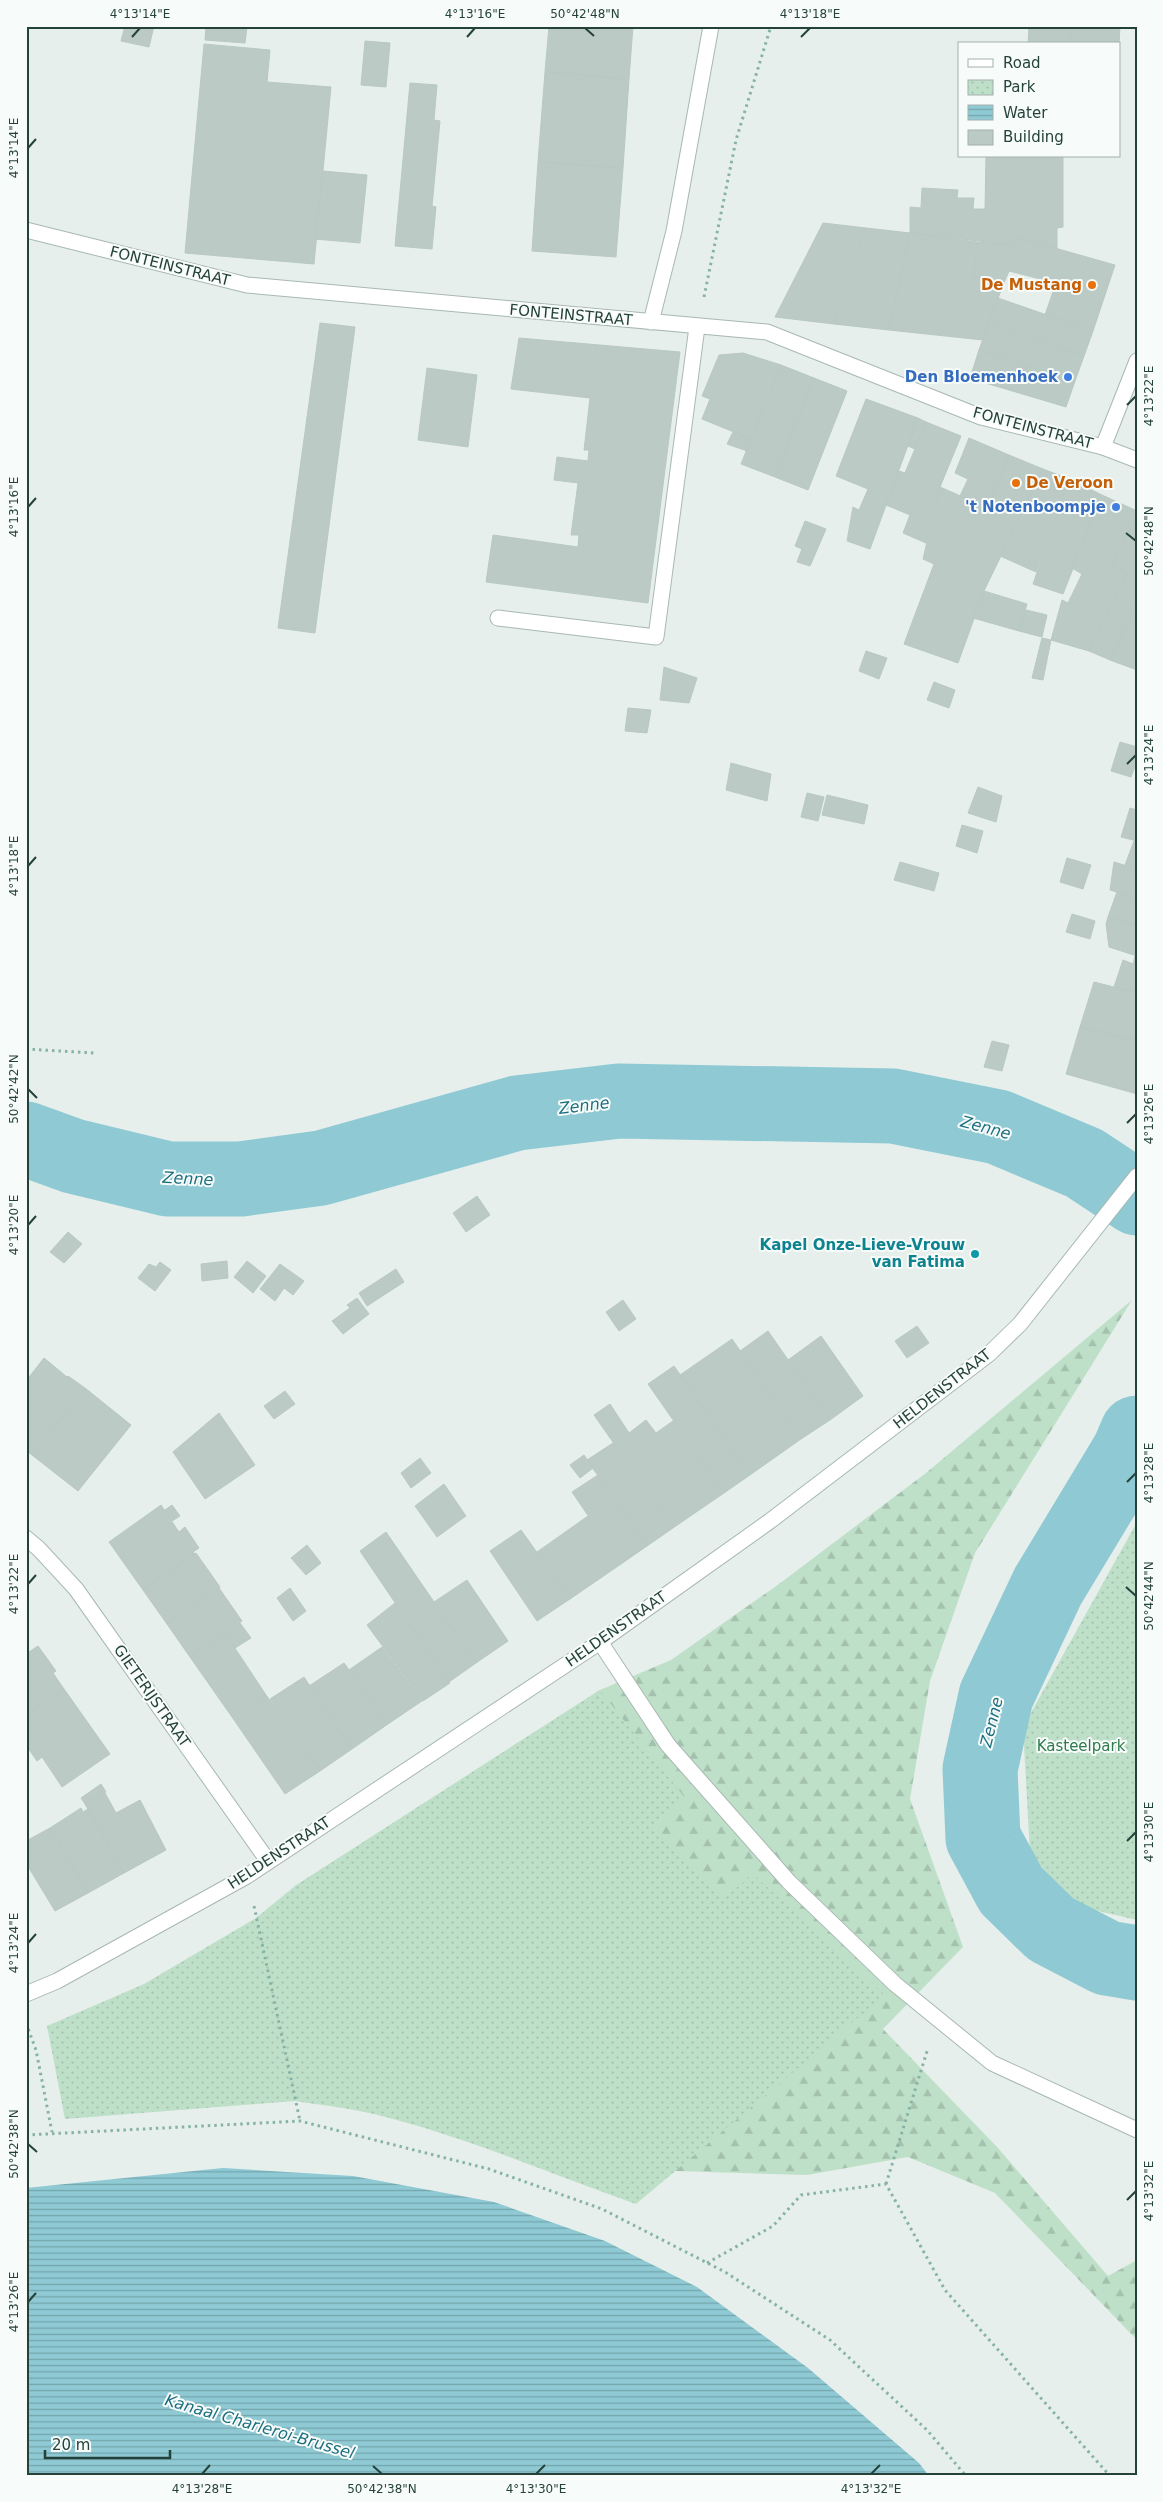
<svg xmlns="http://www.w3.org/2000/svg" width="1163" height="2502" font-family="'DejaVu Sans',sans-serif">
  <defs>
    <pattern id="forest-firs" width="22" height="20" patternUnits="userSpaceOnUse" patternTransform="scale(1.25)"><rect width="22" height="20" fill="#bfe0c8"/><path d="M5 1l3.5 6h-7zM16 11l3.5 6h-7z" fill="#a4c1ad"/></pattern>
    <pattern id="park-dots" width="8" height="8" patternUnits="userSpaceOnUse" patternTransform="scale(1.25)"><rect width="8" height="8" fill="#bfe0c8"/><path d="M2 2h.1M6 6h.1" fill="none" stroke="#a4c1ad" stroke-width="1.8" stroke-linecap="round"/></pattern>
    <pattern id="water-rules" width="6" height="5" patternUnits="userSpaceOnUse" patternTransform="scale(1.25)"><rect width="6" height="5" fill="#8ec9d4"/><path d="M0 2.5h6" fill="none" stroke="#74a5ad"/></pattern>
  </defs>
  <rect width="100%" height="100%" fill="#e6efeb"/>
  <polygon fill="url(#forest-firs)" points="1132,1300 975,1553 930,1681 910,1799 963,1947 883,2029 998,2148 1108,2276 1137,2260 1137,2340 995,2193 908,2157 807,2175 676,2171 510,2129 295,1886 600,1690 671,1660 779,1584 926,1473"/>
  <g fill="url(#park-dots)">
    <polygon points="1137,1522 1137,1920 1072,1905 1030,1853 1023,1727"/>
    <path d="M600,1690l85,108 -31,29 68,73 31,-26 132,121 -249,209c-87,-31 -173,-68 -262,-90 -26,-6 -53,-9 -79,-13l-230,18 -18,-93 97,-42 112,-66 39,-32z"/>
  </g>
  <polygon fill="url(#water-rules)" points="223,2168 353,2176 494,2202 605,2241 697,2287 808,2368 919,2463 929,2476 26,2476 26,2188"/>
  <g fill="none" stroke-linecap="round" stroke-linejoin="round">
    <g stroke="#8ec9d4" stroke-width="75">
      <polyline points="26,1139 73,1156 168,1179 241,1179 321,1168 517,1113 619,1101 893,1106 998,1127 1084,1163 1137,1198"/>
      <polyline points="1137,1433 1129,1452 1048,1586 996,1696 980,1769 983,1838 1011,1890 1051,1929 1107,1958 1137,1963"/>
    </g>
  </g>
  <g fill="#bbcac4" stroke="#b8c9c2">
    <polygon points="125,26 154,26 149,47 121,41"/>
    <polygon points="206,26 247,26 245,43 205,40"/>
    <polygon points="549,26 633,26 629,79 545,72"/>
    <polygon points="1029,26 1071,26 1070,44 1028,44"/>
    <polygon points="1071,26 1120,26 1119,44 1070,44"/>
    <polygon points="365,41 390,43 386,87 361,85"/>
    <polygon points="204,44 270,50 267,82 331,87 314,264 185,253"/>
    <polygon points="545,72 629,79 623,168 538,162"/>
    <polygon points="410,83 437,85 434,120 440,121 432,206 436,207 432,249 395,246"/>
    <polygon points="986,156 1063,156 1063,227 1057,228 1057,249 1016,237 1013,245 910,233 910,207 921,208 922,188 958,190 957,198 974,198 973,209 985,209"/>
    <polygon points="538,162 623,168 616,257 532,251"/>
    <polygon points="323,171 367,175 360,243 315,239"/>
    <polygon points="823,223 866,228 834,324 775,317"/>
    <polygon points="866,228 910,233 889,330 834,324"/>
    <polygon points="910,233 977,242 974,278 987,279 1003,285 983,340 889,330"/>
    <polygon points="1016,237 1115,265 1093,331 1045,315 1056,283 1009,271 1003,285 987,279 974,278 977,242 1013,245"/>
    <polygon points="998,298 1093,331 1084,356 989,322"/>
    <polygon points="989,322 1084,356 1075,381 979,350"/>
    <polygon points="320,323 355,327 315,633 278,628"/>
    <polygon points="519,338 680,352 648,603 486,582 493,535 578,547 579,535 571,535 578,483 554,480 557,457 588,461 589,450 584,450 590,398 511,389"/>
    <polygon points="979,350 1075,381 1066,407 972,379 971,375"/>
    <polygon points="743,353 781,365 751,439 702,419 710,399 702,396 719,355"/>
    <polygon points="781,365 814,378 775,477 741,464"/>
    <polygon points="427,368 477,375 468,447 418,440"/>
    <polygon points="814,378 847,391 808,490 775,477"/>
    <polygon points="866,399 918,418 870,549 847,541 853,507 859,510 868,489 836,476"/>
    <polygon points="918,418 926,422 915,449 908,446"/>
    <polygon points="926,422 961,436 940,487 926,543 903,533 910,515 886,505 899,471 905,473"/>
    <polygon points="733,432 751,439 747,451 727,444"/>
    <polygon points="969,438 1009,455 988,508 960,496 968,479 955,473"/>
    <polygon points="1009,455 1043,469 984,591 958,663 904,644 934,564 923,559 940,487 988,508"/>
    <polygon points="1043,469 1069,479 1036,572 1000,556"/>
    <polygon points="1069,479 1102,495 1063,594 1033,584"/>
    <polygon points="1102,495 1137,511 1137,517 1112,565 1128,572 1089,651 1051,640 1062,600 1068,603 1082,574 1072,568"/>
    <polygon points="1137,517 1137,604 1110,660 1089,651 1128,572 1112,565"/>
    <polygon points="805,521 826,529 810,566 797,562 802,549 795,546"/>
    <polygon points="984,591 1027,604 1019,631 973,618"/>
    <polygon points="1137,604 1137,670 1110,660"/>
    <polygon points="1026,610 1047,615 1042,637 1019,631"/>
    <polygon points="1042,638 1051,640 1043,680 1032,678"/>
    <polygon points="866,651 887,658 879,679 859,671"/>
    <polygon points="664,667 697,678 689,703 660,700"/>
    <polygon points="934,682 955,690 949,708 927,700"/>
    <polygon points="628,708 651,710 647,733 625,731"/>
    <polygon points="1120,742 1137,747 1137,761 1131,777 1111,771"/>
    <polygon points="731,763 771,774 767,801 726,790"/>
    <polygon points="978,787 1002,796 996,822 968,813"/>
    <polygon points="807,793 824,797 818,821 801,817"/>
    <polygon points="827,795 868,805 864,824 822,815"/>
    <polygon points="1130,808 1137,810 1137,841 1121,837"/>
    <polygon points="962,825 983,831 977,853 956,846"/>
    <polygon points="1134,841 1137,841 1137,869 1125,865"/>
    <polygon points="1067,858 1091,865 1083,889 1060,882"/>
    <polygon points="900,862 939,873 934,891 894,880"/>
    <polygon points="1114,862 1137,869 1137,898 1110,890"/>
    <polygon points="1117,892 1137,898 1137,926 1108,917"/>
    <polygon points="1072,914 1095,921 1090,939 1066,932"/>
    <polygon points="1108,917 1137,926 1137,956 1109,947 1106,924"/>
    <polygon points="1135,956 1137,993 1114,987 1123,960 1133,964"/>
    <polygon points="1094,982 1137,993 1137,1041 1080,1027"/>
    <polygon points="1080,1027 1137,1041 1137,1094 1066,1074"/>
    <polygon points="992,1041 1009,1045 1002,1071 984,1067"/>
    <polygon points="477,1196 490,1215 466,1232 453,1213"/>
    <polygon points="68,1232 82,1244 64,1263 50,1252"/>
    <polygon points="227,1261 228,1278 202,1281 201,1264"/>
    <polygon points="247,1261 266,1276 253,1293 234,1277"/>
    <polygon points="160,1262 171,1270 155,1291 138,1278 149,1264 156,1267"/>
    <polygon points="280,1264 304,1281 293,1295 284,1288 275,1301 260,1289"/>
    <polygon points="396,1269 404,1282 367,1306 359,1293"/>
    <polygon points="357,1298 369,1314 343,1334 332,1321 350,1308 347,1305"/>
    <polygon points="623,1300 636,1319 619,1331 606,1312"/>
    <polygon points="917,1326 929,1343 907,1358 895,1341"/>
    <polygon points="768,1331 830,1420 801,1439 740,1351"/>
    <polygon points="821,1336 863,1396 830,1420 788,1360"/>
    <polygon points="732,1339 801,1439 750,1475 680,1375"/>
    <polygon points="44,1358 67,1377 68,1376 85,1388 32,1455 26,1450 26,1381"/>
    <polygon points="674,1366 750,1475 724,1493 648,1384"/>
    <polygon points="85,1388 131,1425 78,1491 32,1455"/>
    <polygon points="285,1391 295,1404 274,1419 264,1406"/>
    <polygon points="610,1404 629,1433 646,1420 656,1433 673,1421 724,1493 673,1528 594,1415"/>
    <polygon points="219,1413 255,1465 205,1499 173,1452"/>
    <polygon points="613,1443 673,1528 647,1546 587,1460"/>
    <polygon points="584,1455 593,1468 580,1478 570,1465"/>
    <polygon points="420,1458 431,1473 411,1488 401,1473"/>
    <polygon points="598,1475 647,1546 621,1564 572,1492"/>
    <polygon points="444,1484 466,1516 437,1537 415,1506"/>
    <polygon points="161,1505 179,1532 185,1527 199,1548 193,1552 195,1554 143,1590 109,1542"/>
    <polygon points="172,1505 180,1516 172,1521 165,1510"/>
    <polygon points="588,1516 621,1564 570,1599 537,1552"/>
    <polygon points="521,1530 570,1599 537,1621 490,1551"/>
    <polygon points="386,1532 476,1663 449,1682 360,1551"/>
    <polygon points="307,1545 321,1563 306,1575 291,1558"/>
    <polygon points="196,1553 220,1587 167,1624 143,1590"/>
    <polygon points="467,1580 508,1641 476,1663 434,1602"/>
    <polygon points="219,1588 242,1621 190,1657 167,1624"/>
    <polygon points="290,1588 306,1611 293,1621 277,1598"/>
    <polygon points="395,1603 450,1683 423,1701 367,1625"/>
    <polygon points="240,1623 251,1638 235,1648 225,1633"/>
    <polygon points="225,1633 266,1695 232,1717 190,1657"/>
    <polygon points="38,1646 56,1671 53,1673 64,1689 26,1716 26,1654"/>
    <polygon points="382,1647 422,1701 388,1724 349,1670"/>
    <polygon points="344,1663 388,1724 352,1749 309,1686"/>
    <polygon points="304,1677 352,1749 320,1771 270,1699"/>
    <polygon points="64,1689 110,1754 62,1787 42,1757 37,1761 26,1745 26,1716"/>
    <polygon points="266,1695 320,1771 285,1794 232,1717"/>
    <polygon points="101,1784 106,1792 85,1804 81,1798"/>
    <polygon points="105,1793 116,1813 140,1800 166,1850 124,1873 85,1804"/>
    <polygon points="81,1808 83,1812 88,1809 124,1873 88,1893 50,1828"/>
    <polygon points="50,1828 88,1893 55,1911 26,1863 26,1841"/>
  </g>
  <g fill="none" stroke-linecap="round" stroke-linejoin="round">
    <g stroke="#a8b8b2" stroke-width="17">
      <g id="lane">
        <polyline points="651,322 674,231 711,26"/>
        <polyline points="498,618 656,637 697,327"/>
        <polyline points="600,1642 668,1745 789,1882 895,1984 992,2063 1137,2130"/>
      </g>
    </g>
    <g stroke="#a8b8b2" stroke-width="17">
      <g id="street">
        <polyline points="26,230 247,285 767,332 981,417 1103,447 1137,460"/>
        <polyline points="1103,447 1137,361"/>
        <polyline points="26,1538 39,1549 76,1589 268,1861"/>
        <polyline points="26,1994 57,1981 247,1876 600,1642 770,1521 989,1354 1020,1324 1137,1176"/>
      </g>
    </g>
    <g stroke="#86b3a5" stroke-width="3" stroke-dasharray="2.5 4" stroke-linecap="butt">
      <polyline points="704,297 736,140 771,26"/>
      <polyline points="26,1049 95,1053"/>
      <polyline points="254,1906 300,2121"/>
      <polyline points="26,2023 36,2050 52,2132"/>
      <polyline points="26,2135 300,2121 489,2169 602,2209 725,2272 830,2340 927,2430 966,2476"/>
      <polyline points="886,2184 928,2048"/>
      <polyline points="707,2263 773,2226 801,2195 886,2184 945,2290 1110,2476"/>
    </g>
    <use href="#lane" stroke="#fff" stroke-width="15"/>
    <use href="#street" stroke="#fff" stroke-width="15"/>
  </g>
  <path fill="none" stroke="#24423a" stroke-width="2" d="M585,28l9,8M132,37l8,-9M467,37l8,-9M801,37l9,-9M28,148l8,-9M1127,405l9,-9M28,507l8,-9M1126,533l10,8M1127,764l9,-9M28,866l8,-9M28,1089l9,9M1127,1123l9,-9M28,1225l8,-9M1127,1482l9,-9M28,1584l8,-9M1126,1587l10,9M1127,1841l9,-9M28,1943l8,-9M28,2144l9,8M1127,2200l9,-9M28,2302l8,-9M373,2466l9,8M202,2474l8,-9M536,2474l9,-9M871,2474l9,-9"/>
  <g fill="#e8710a" stroke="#f7fbf9" stroke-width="2">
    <circle cx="1092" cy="285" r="5"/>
    <circle cx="1016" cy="483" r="5"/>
  </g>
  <g fill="#3f7fe0" stroke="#f7fbf9" stroke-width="2">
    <circle cx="1068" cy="377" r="5"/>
    <circle cx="1116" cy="507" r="5"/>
  </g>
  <circle fill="#0f9aa8" stroke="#f7fbf9" stroke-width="2" cx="975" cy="1254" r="5"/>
  <g text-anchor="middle" stroke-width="4" stroke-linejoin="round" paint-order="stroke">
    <g font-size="15" fill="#24423a" stroke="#f7fbf9">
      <text transform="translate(170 266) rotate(14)" y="5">FONTEINSTRAAT</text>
      <text transform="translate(571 315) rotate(5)" y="5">FONTEINSTRAAT</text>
      <text transform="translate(1033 428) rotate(15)" y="5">FONTEINSTRAAT</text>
      <text transform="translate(942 1389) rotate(-38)" y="5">HELDENSTRAAT</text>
      <text transform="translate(616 1629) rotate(-35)" y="5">HELDENSTRAAT</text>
      <text transform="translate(152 1696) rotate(55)" y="5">GIETERIJSTRAAT</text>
      <text transform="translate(279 1853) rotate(-33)" y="5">HELDENSTRAAT</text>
    </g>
    <g font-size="15" font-weight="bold" fill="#c56008" stroke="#f7fbf9" text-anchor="end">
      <text x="1082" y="290">De Mustang</text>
      <text x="1026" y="488" text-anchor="start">De Veroon</text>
    </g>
    <g font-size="15" font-weight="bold" fill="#366cbe" stroke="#f7fbf9" text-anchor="end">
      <text x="1058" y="382">Den Bloemenhoek</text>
      <text x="1106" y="512">'t Notenboompje</text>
    </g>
    <g font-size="15" font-weight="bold" fill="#0d838f" stroke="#f7fbf9" text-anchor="end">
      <text x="965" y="1250">Kapel Onze-Lieve-Vrouw<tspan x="965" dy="17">van Fatima</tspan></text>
    </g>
    <g font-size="15" fill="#2d7a4b" stroke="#f7fbf9">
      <text x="1081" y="1751">Kasteelpark</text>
    </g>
    <g font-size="16" font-style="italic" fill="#1c6f80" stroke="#f7fbf9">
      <text transform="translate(584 1105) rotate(-7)" y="6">Zenne</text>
      <text transform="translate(986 1127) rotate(15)" y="6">Zenne</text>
      <text transform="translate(188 1178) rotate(3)" y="6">Zenne</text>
      <text transform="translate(991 1722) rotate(-76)" y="6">Zenne</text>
      <text transform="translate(260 2426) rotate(16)" y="6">Kanaal Charleroi-Brussel</text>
    </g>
  </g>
  <rect width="1163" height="2502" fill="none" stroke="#f7fbf9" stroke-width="55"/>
  <rect x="958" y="42" width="162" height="115" fill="#f7fbf9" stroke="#a3b1ad"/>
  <rect x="968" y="59" width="25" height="8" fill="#ffffff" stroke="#a3b1ad"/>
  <text x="1003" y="68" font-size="15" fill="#24423a">Road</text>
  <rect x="968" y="80" width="25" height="15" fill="url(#park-dots)" stroke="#a3b1ad"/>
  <text x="1003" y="92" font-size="15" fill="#24423a">Park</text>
  <rect x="968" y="105" width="25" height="15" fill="url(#water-rules)" stroke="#a3b1ad"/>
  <text x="1003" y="118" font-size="15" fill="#24423a">Water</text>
  <rect x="968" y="130" width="25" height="15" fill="#bbcac4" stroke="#a3b1ad"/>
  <text x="1003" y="142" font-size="15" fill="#24423a">Building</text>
  <path d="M45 2450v8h125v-8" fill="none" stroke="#24423a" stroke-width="2.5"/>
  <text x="52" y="2450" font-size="15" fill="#24423a" stroke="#f7fbf9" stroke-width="4" paint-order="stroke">20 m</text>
  <rect x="28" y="28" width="1108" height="2446" fill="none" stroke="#24423a" stroke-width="2"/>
  <g font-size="12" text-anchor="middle" fill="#24423a">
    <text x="140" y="18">4°13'14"E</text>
    <text x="475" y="18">4°13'16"E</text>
    <text x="585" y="18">50°42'48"N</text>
    <text x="810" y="18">4°13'18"E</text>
    <text transform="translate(14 148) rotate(-90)" y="4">4°13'14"E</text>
    <text transform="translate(1149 396) rotate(-90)" y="4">4°13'22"E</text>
    <text transform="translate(14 507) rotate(-90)" y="4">4°13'16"E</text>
    <text transform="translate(1149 541) rotate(-90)" y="4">50°42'48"N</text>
    <text transform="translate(1149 755) rotate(-90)" y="4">4°13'24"E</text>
    <text transform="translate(14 866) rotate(-90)" y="4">4°13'18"E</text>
    <text transform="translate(14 1089) rotate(-90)" y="4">50°42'42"N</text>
    <text transform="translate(1149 1114) rotate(-90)" y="4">4°13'26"E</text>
    <text transform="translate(14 1225) rotate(-90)" y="4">4°13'20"E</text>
    <text transform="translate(1149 1473) rotate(-90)" y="4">4°13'28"E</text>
    <text transform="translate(14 1584) rotate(-90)" y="4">4°13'22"E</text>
    <text transform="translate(1149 1596) rotate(-90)" y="4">50°42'44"N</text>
    <text transform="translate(1149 1832) rotate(-90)" y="4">4°13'30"E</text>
    <text transform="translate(14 1943) rotate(-90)" y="4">4°13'24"E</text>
    <text transform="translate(14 2144) rotate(-90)" y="4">50°42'38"N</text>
    <text transform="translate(1149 2191) rotate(-90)" y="4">4°13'32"E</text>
    <text transform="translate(14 2302) rotate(-90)" y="4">4°13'26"E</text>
    <text x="202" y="2493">4°13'28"E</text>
    <text x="382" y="2493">50°42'38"N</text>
    <text x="536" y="2493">4°13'30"E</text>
    <text x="871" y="2493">4°13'32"E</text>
  </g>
</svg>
